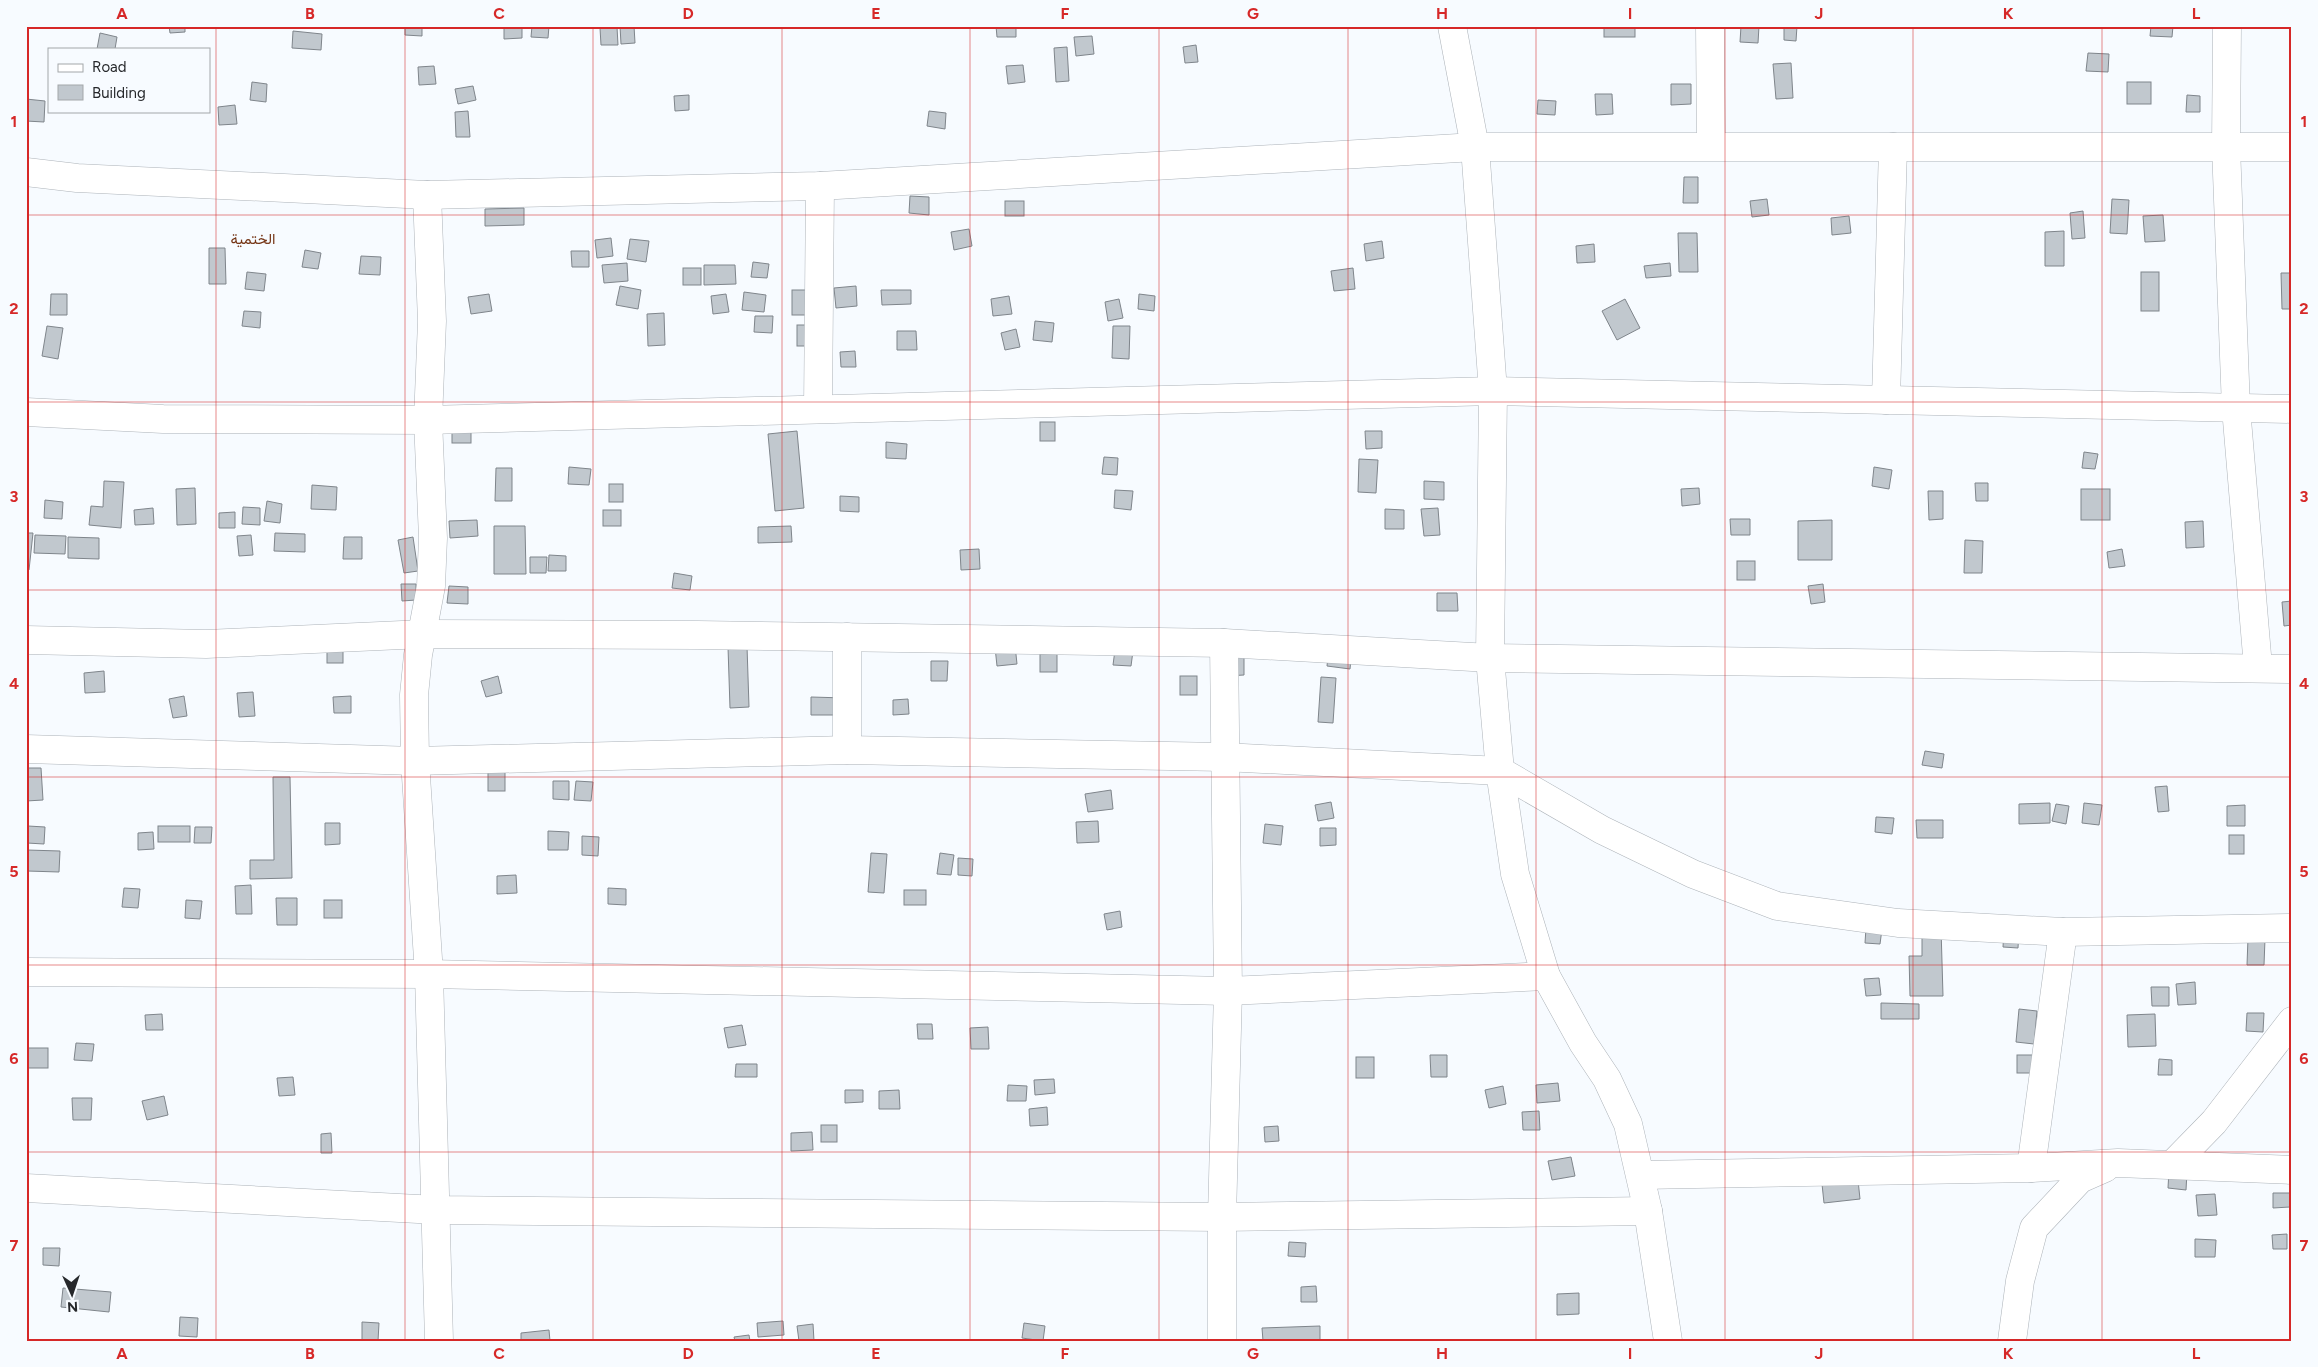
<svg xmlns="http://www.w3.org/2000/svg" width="2318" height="1367" font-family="Figtree,Vazirmatn,sans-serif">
  <rect width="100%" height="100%" fill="#f7fbff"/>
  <g fill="#c1c8ce" stroke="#7f858b">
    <polygon points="169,26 185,26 185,32 170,33"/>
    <polygon points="405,26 422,26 422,36 405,35"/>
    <polygon points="504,26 522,26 522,38 504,39"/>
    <polygon points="532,26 549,26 548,38 531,37"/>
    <polygon points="620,26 634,26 635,43 621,44"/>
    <polygon points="996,26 1016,26 1016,37 997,37"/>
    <rect x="1604" y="26" width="31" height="11"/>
    <polygon points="1741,26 1759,26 1758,43 1740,42"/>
    <polygon points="1784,26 1797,26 1796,41 1784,40"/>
    <polygon points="2151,26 2173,26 2172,37 2150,36"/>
    <polygon points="617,27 618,45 601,45 600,28"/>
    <polygon points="293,31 322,34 321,50 292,48"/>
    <polygon points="100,33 117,37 115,49 97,49"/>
    <polygon points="1092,36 1094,54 1076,56 1074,37"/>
    <polygon points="1196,45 1198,62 1185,63 1183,47"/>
    <polygon points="1067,47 1069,81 1056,82 1054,48"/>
    <polygon points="2088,53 2109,54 2108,72 2086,71"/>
    <polygon points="1791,63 1793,98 1776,99 1773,64"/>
    <polygon points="1023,65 1025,82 1008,84 1006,66"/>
    <polygon points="434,66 436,84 419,85 418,67"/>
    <polygon points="252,82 267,84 266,102 250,100"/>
    <rect x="2127" y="82" width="24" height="22"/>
    <polygon points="1671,84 1691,84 1691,104 1671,105"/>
    <polygon points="473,86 476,100 458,104 455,89"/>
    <polygon points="1595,94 1612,94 1613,114 1596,115"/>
    <polygon points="689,95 689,110 675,111 674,96"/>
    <polygon points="2187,95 2200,96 2200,112 2186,112"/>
    <polygon points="26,99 45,101 44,122 26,121"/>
    <polygon points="1538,100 1556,101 1555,115 1537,114"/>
    <polygon points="235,105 237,124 219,125 218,107"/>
    <polygon points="468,111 470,137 456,137 455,112"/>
    <polygon points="929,111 946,113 945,129 927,126"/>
    <polygon points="1684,177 1698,177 1698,203 1683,203"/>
    <polygon points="910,196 929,197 929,215 909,213"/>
    <polygon points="1767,199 1769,215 1752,217 1750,201"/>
    <polygon points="2112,199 2129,200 2127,234 2110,233"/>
    <rect x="1005" y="201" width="19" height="15"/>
    <polygon points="524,208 524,225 485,226 485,209"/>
    <polygon points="2083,211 2085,238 2072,239 2070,213"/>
    <polygon points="2163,215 2165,241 2145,242 2143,216"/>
    <polygon points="1849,216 1851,233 1832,235 1831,218"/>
    <polygon points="969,229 972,246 954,250 951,232"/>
    <polygon points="2064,231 2064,266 2045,266 2045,232"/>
    <polygon points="1678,233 1697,233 1698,272 1679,272"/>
    <polygon points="611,238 613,256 597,258 595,240"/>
    <polygon points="630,239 649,241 646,262 627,259"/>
    <polygon points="1382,241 1384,258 1366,261 1364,244"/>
    <polygon points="1594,244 1595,262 1577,263 1576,246"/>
    <polygon points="209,248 225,248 226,284 209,284"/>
    <polygon points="305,250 321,253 318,269 302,267"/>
    <polygon points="571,251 589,251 589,267 572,267"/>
    <polygon points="361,256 381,257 380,275 359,274"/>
    <polygon points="753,262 769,264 767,278 751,277"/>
    <polygon points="627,263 628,281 604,283 602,265"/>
    <polygon points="1670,263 1671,276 1646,278 1644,266"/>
    <polygon points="704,265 735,265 736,284 704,285"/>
    <rect x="683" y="268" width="18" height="17"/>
    <polygon points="1353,268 1355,289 1334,291 1331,271"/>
    <polygon points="247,272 266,274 264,291 245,289"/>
    <rect x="2141" y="272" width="18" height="39"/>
    <polygon points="2281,273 2292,273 2292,309 2282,309"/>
    <polygon points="620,286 641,290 638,309 616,305"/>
    <polygon points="856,286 857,306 836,308 834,288"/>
    <rect x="792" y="290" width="20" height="25"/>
    <polygon points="881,290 911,290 911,304 882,305"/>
    <polygon points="744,292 766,295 764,312 742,310"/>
    <polygon points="51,294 67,294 67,315 50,315"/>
    <polygon points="489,294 492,311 471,314 468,297"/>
    <polygon points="726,294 729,312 713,314 711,296"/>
    <polygon points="1139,294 1155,296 1154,311 1138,309"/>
    <polygon points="1009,296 1012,314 993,316 991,299"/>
    <polygon points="1119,299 1123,318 1108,321 1105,302"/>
    <polygon points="1625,299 1640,328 1617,340 1602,311"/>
    <polygon points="244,311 261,312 260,328 242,326"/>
    <polygon points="664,313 665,345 648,346 647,314"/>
    <polygon points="755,316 773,316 772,333 754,332"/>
    <polygon points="1035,321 1054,323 1052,342 1033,340"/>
    <rect x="797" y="325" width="21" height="21"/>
    <polygon points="47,326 63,328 58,359 42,356"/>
    <polygon points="1113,326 1130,326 1129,359 1112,358"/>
    <polygon points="1016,329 1020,347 1005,350 1001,333"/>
    <polygon points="897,331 916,331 917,350 897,350"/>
    <polygon points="855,351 856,367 841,367 840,352"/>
    <rect x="1040" y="422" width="15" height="19"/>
    <rect x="452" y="431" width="19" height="12"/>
    <polygon points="797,431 804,508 775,511 768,434"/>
    <polygon points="1365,431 1382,431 1382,448 1366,449"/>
    <polygon points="886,442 907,444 906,459 886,458"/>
    <polygon points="2084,452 2098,454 2095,469 2082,468"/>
    <polygon points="1104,457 1118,458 1117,475 1102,474"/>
    <polygon points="1359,459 1378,460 1376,493 1358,492"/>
    <polygon points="569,467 591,469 589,485 568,484"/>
    <polygon points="1874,467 1892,470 1889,489 1872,486"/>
    <polygon points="496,468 512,468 512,501 495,501"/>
    <polygon points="104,481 124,482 121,528 89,525 91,506 103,507"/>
    <polygon points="1424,481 1444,482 1444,500 1424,499"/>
    <polygon points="1975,483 1988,483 1988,501 1976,501"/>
    <rect x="609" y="484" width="14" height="18"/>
    <polygon points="312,485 337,487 336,510 311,509"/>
    <polygon points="195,488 196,524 177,525 176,489"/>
    <polygon points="1699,488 1700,504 1682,506 1681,489"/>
    <rect x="2081" y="489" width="29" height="31"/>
    <polygon points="1115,490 1133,491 1131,510 1114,508"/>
    <polygon points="1928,491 1943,491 1943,519 1929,520"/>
    <polygon points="840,496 859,497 859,512 840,511"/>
    <polygon points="45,500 63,502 62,519 44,518"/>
    <polygon points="267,501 282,504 280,523 264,521"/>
    <polygon points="243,507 260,508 260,525 242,524"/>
    <polygon points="153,508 154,524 135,525 134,510"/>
    <polygon points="1438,508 1440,535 1424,536 1421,509"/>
    <polygon points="1385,509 1404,510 1404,529 1385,529"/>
    <rect x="603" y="510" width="18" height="16"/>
    <polygon points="235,512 235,528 219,528 219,513"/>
    <polygon points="1730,519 1750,519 1750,535 1731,535"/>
    <polygon points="477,520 478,536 450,538 449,521"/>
    <polygon points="1832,520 1832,560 1798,560 1798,521"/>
    <polygon points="2203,521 2204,547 2186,548 2185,522"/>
    <polygon points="494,526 525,526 526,574 494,574"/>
    <polygon points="791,526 792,542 758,543 758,527"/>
    <polygon points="26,533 33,533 29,570 26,569"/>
    <polygon points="275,533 305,534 305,552 274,551"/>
    <polygon points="35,535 66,536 65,554 34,553"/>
    <polygon points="251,535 253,555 239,556 237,536"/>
    <polygon points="68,537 99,538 99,559 68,558"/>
    <polygon points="344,537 362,537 362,559 343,559"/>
    <polygon points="413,537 418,571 404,573 398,540"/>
    <polygon points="1965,540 1983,541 1982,573 1964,573"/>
    <polygon points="979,549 980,569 961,570 960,550"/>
    <polygon points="2122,549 2125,566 2109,568 2107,552"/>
    <polygon points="549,555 566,556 566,571 548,571"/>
    <polygon points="530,557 547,557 546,573 530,573"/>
    <rect x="1737" y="561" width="18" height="19"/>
    <polygon points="674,573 692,576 690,590 672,588"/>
    <polygon points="401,584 416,584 416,600 402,601"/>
    <polygon points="1823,584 1825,602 1811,604 1808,586"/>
    <polygon points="449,586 468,587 468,604 447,603"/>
    <polygon points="1437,593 1457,593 1458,611 1437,611"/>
    <polygon points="2292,601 2292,625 2284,626 2282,602"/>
    <polygon points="1015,645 1017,664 997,666 995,647"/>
    <rect x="327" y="646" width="16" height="17"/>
    <polygon points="747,646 749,707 730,708 728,647"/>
    <polygon points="1329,647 1352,649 1350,669 1327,666"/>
    <polygon points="1115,650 1133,651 1131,666 1113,665"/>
    <rect x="1040" y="654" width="17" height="18"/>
    <polygon points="1244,655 1244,675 1226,676 1226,656"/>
    <polygon points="931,661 948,661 947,681 931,681"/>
    <polygon points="104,671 105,692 85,693 84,673"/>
    <polygon points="498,676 502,693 486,697 481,681"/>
    <rect x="1180" y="676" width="17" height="19"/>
    <polygon points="1321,677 1336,678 1333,723 1318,722"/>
    <polygon points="253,692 255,716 239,717 237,693"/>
    <polygon points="184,696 187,716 173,718 169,699"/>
    <polygon points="351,696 351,713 334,713 333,697"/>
    <polygon points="811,697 845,698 845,715 811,715"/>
    <polygon points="908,699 909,714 893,715 893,700"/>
    <polygon points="1925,751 1944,754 1942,768 1922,765"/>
    <polygon points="26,768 41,768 43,800 26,801"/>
    <rect x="488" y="772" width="17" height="19"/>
    <polygon points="273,777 290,777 292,878 250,879 250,860 274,860"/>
    <polygon points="553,781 569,781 569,800 553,799"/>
    <polygon points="576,781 593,782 591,801 574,800"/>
    <polygon points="2167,786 2169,811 2158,812 2155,787"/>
    <polygon points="1111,790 1113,809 1088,812 1085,794"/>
    <polygon points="1331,802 1334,818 1318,821 1315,805"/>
    <polygon points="2050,803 2050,823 2019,824 2019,804"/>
    <polygon points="2084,803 2102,805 2099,825 2082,823"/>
    <polygon points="2056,804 2069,806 2066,824 2052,821"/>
    <polygon points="2245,805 2245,826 2227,826 2227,806"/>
    <polygon points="1876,817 1894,818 1892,834 1875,832"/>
    <polygon points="1916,820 1943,820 1943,838 1917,838"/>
    <polygon points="1098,821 1099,842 1077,843 1076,822"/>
    <polygon points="325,823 340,823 340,844 325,845"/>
    <polygon points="1265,824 1283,826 1281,845 1263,843"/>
    <polygon points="28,826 45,827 44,844 27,843"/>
    <rect x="158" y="826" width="32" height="16"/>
    <polygon points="195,827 212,827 211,843 194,843"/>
    <polygon points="1320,828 1336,828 1336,845 1320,846"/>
    <polygon points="548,831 569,832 568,850 548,850"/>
    <polygon points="153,832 154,849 138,850 138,833"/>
    <rect x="2229" y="835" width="15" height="19"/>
    <polygon points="582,836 599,837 598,856 582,855"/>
    <polygon points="27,850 60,851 59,872 27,871"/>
    <polygon points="871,853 887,854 884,893 868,892"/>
    <polygon points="940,853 954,855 951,875 937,874"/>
    <polygon points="958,858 973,859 972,876 958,875"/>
    <polygon points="516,875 517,893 497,894 497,876"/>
    <polygon points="251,885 252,914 236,914 235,886"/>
    <polygon points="124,888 140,889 138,908 122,907"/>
    <polygon points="608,888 626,889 626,905 608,904"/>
    <rect x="904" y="890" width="22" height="15"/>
    <polygon points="276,898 297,898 297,925 277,925"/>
    <polygon points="186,900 202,901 200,919 185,918"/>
    <rect x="324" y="900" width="18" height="18"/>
    <polygon points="1120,911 1122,927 1107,930 1104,914"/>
    <polygon points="1866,928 1882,929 1880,944 1865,943"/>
    <polygon points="1941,928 1943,996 1910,996 1909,956 1922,956 1922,929"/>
    <polygon points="2004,929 2019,930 2018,948 2003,947"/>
    <polygon points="2248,938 2265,939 2264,965 2247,965"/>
    <polygon points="1879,978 1881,995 1866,996 1864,979"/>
    <polygon points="2195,982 2196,1004 2178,1005 2176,984"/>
    <polygon points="2151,987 2169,987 2169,1006 2152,1006"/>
    <polygon points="1881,1003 1919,1004 1919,1019 1881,1019"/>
    <polygon points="2019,1009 2037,1011 2034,1044 2016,1042"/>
    <polygon points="2247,1013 2264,1013 2263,1032 2246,1031"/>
    <polygon points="162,1014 163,1030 146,1030 145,1015"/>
    <polygon points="2155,1014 2156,1046 2128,1047 2127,1015"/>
    <polygon points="917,1024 932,1024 933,1039 918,1039"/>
    <polygon points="742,1025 746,1045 728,1048 724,1028"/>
    <polygon points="988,1027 989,1049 971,1049 970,1028"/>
    <polygon points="76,1043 94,1044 92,1061 74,1060"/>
    <rect x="26" y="1048" width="22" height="20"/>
    <polygon points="1430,1055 1447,1055 1447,1077 1431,1077"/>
    <rect x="2017" y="1055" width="18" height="18"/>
    <rect x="1356" y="1057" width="18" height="21"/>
    <polygon points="2159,1059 2172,1060 2172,1075 2158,1075"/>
    <polygon points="736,1064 757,1064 757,1077 735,1077"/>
    <polygon points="293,1077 295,1095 279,1096 277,1078"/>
    <polygon points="1054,1079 1055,1093 1035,1095 1034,1080"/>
    <polygon points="1558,1083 1560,1101 1537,1103 1536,1085"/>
    <polygon points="1008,1085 1027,1086 1026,1101 1007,1101"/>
    <polygon points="1503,1086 1506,1104 1489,1108 1485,1090"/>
    <polygon points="845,1090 863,1090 863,1102 845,1103"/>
    <polygon points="899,1090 900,1109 879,1109 879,1091"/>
    <polygon points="164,1096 168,1115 147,1120 142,1101"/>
    <polygon points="72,1098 92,1098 91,1120 73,1120"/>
    <polygon points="1047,1107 1048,1125 1030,1126 1029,1109"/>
    <polygon points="1539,1111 1540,1130 1523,1130 1522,1112"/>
    <rect x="821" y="1125" width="16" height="17"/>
    <polygon points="1278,1126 1279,1141 1265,1142 1264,1127"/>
    <polygon points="812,1132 813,1150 791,1151 791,1133"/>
    <polygon points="331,1133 332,1153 321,1153 321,1134"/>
    <polygon points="1571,1157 1575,1176 1552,1180 1548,1161"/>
    <polygon points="2169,1170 2187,1172 2186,1190 2168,1188"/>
    <polygon points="1858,1180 1860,1199 1824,1203 1822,1184"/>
    <polygon points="2273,1193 2290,1193 2290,1207 2273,1208"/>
    <polygon points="2215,1194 2217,1215 2198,1216 2196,1195"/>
    <polygon points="2287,1234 2287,1249 2273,1249 2272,1235"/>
    <polygon points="2195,1239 2216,1240 2215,1257 2195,1257"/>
    <polygon points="1289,1242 1306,1243 1305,1257 1288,1256"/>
    <polygon points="43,1248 60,1248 59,1266 43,1265"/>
    <polygon points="1316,1286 1317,1302 1301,1302 1301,1287"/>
    <polygon points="63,1288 111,1292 109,1312 61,1307"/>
    <polygon points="1579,1293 1579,1314 1557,1315 1557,1294"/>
    <polygon points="180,1317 198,1318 197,1337 179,1336"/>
    <polygon points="783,1321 784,1335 758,1337 757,1323"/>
    <polygon points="362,1322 379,1323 378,1341 362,1340"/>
    <polygon points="1024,1323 1045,1326 1043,1341 1022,1338"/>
    <polygon points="813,1324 814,1341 799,1341 797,1326"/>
    <polygon points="1320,1326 1320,1341 1263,1341 1262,1328"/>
    <polygon points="549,1330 550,1341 521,1341 521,1333"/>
    <polygon points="749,1335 750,1341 735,1341 734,1337"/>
  </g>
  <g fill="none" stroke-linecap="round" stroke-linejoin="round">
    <g stroke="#adb3b9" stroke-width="29">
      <g id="minor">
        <polyline points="1452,26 1475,147 1493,391 1490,658 1500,771 1515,874 1546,976 1583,1043 1607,1079 1628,1124 1648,1211 1668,1341"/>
        <polyline points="1710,26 1711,146"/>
        <polyline points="2227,26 2226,147 2236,408 2258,667"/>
        <polyline points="26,172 77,178 427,195 820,186 1475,147 2292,147"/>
        <polyline points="427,195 432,321 428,420 433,538 431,586 418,655 414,695 415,761 429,974 439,1341"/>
        <polyline points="1886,400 1893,147"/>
        <polyline points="818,409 820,186"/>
        <polyline points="26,412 163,419 428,420 1493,391 2292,409"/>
        <polyline points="847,637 847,750"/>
        <polyline points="26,640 206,644 424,634 698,635 1224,643 1490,658 2292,669"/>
        <polyline points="26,749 415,761 847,750 1224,757 1500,771 1602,830 1693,874 1777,906 1898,923 2063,932 2292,928"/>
        <polyline points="26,972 429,974 1228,991 1546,976"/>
        <polyline points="2172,1165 2214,1122 2292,1021"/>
        <polyline points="2031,1168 2063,932"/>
        <polyline points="1641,1175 2031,1168 2118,1163 2292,1170"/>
        <polyline points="26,1188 437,1210 1222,1217 1648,1211"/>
        <polyline points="1222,1341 1222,1217 1228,991 1224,643"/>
        <polyline points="2012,1341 2020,1281 2034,1228 2080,1179 2105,1168"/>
      </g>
    </g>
    <use href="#minor" stroke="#fff" stroke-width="28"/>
  </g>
  <path fill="none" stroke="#d62828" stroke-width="1" stroke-opacity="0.55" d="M216,26v1315M405,26v1315M593,26v1315M782,26v1315M970,26v1315M1159,26v1315M1348,26v1315M1536,26v1315M1725,26v1315M1913,26v1315M2102,26v1315M26,215h2266M26,402h2266M26,590h2266M26,777h2266M26,965h2266M26,1152h2266"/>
  <g text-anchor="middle" stroke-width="4" stroke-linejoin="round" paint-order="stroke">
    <g font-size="15" fill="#753515" stroke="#f7fbff">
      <text x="253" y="244">الختمية</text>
    </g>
  </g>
  <rect width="2318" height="1367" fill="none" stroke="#f7fbff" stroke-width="55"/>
  <rect x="48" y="48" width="162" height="65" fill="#f7fbff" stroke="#a3a7aa"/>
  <rect x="58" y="64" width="25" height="8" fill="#ffffff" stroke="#a3a7aa"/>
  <text x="92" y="72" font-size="15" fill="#26282b">Road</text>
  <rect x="58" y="85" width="25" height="15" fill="#c1c8ce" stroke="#a3a7aa"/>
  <text x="92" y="98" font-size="15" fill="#26282b">Building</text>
  <g transform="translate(72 1294) rotate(177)" stroke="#f7fbff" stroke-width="4" paint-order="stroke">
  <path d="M0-4L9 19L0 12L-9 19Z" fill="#26282b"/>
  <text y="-8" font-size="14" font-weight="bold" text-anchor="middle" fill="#26282b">N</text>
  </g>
  <rect x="28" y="28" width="2262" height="1312" fill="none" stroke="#d62828" stroke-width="2"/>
  <g font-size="16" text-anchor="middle" font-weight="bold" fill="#d62828">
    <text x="122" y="19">A</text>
    <text x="310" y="19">B</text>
    <text x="499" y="19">C</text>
    <text x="688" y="19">D</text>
    <text x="876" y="19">E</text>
    <text x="1065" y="19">F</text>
    <text x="1253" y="19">G</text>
    <text x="1442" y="19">H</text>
    <text x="1630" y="19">I</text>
    <text x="1819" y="19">J</text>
    <text x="2008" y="19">K</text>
    <text x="2196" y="19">L</text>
    <text x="14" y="127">1</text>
    <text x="2304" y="127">1</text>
    <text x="14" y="314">2</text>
    <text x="2304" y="314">2</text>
    <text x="14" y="502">3</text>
    <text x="2304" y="502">3</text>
    <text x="14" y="689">4</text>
    <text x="2304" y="689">4</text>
    <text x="14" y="877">5</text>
    <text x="2304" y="877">5</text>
    <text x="14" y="1064">6</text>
    <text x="2304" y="1064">6</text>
    <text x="14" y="1251">7</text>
    <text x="2304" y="1251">7</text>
    <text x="122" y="1359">A</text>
    <text x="310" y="1359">B</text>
    <text x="499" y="1359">C</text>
    <text x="688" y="1359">D</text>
    <text x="876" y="1359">E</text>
    <text x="1065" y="1359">F</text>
    <text x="1253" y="1359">G</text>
    <text x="1442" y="1359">H</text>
    <text x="1630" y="1359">I</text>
    <text x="1819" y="1359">J</text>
    <text x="2008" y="1359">K</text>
    <text x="2196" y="1359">L</text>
  </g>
</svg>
